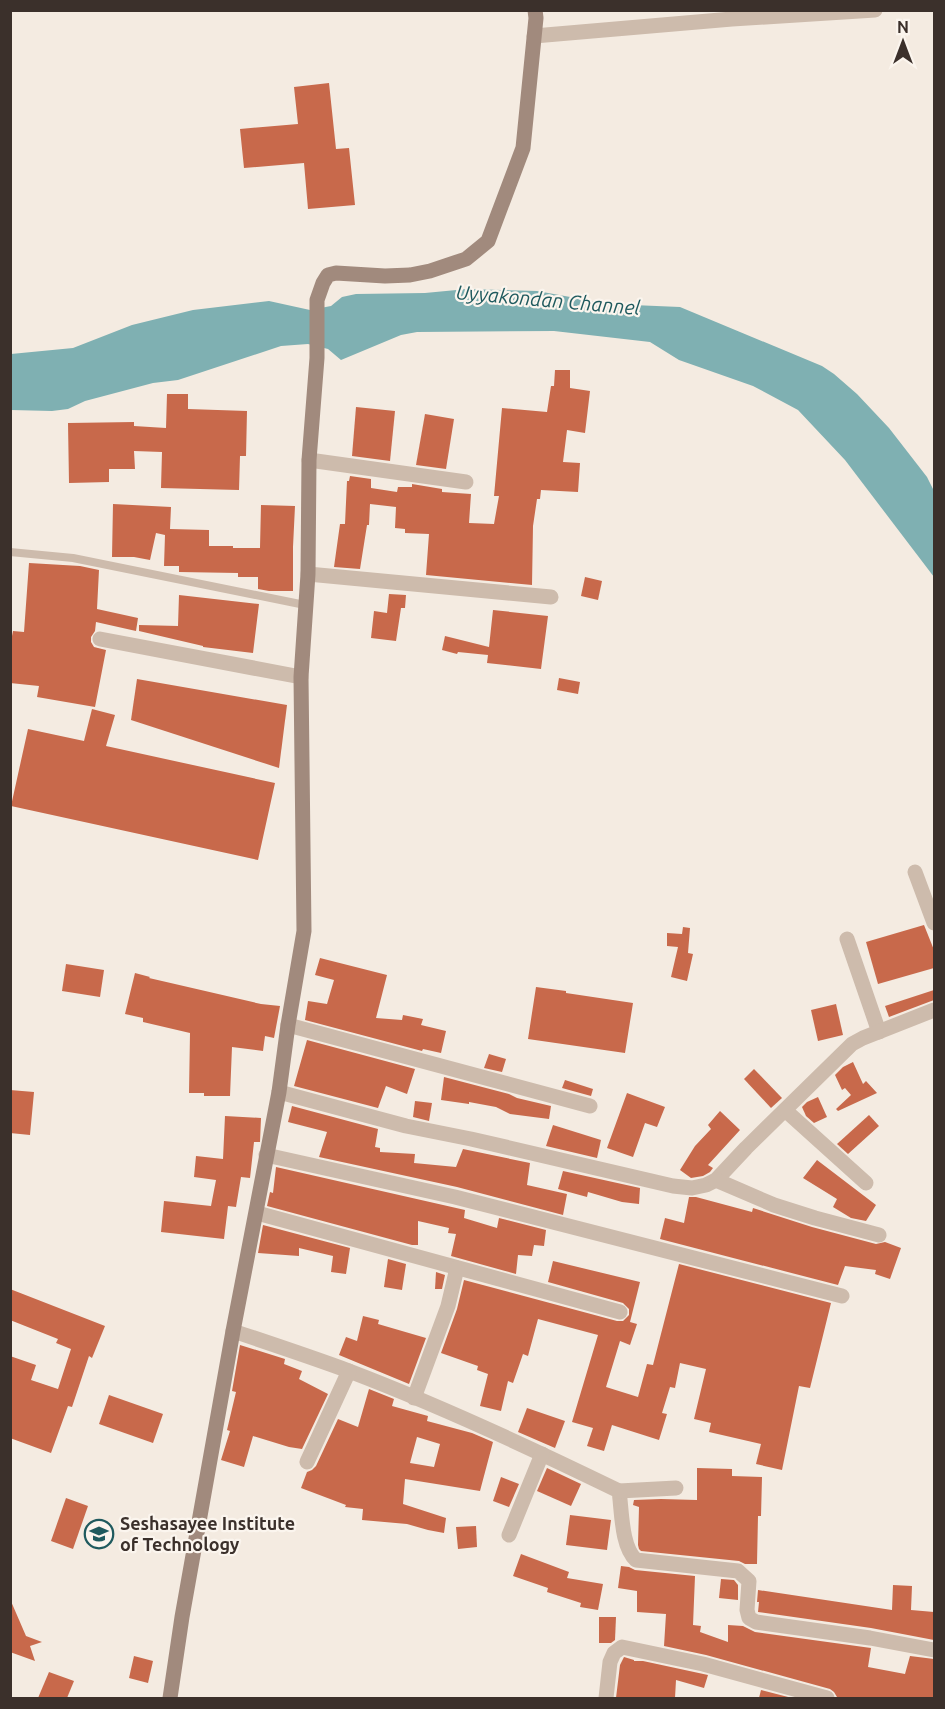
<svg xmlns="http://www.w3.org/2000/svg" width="945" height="1709" font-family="Ubuntu,sans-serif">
  <rect width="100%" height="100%" fill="#f4ebe1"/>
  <polygon fill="#7fb0b2" points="467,289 537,291 609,304 680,307 822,366 834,374 857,394 889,428 927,477 934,491 934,577 845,460 798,410 753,386 679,360 650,342 554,331 417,332 401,335 341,360 328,349 308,344 281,346 178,380 153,383 85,401 68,409 52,411 11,410 11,354 73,348 132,325 193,310 269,301 310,310 331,306 342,297 356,294 425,293"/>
  <g fill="#c8694b" fill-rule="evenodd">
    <polygon points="329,83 336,149 349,148 355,205 308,209 304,163 244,168 240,129 298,124 294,87"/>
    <polygon points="555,370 570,370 570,388 590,391 585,433 567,430 563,462 580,463 578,492 541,490 540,499 537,499 533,526 532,585 426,575 429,534 405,533 405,529 395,528 396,507 370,504 369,525 367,525 360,569 334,567 340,524 345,524 347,481 349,481 350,476 371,479 371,488 397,492 398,487 412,487 412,484 442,489 442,492 471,494 469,523 494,524 499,496 494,496 502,408 547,412 551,386 554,386"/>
    <polygon points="167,394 188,394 188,409 247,411 246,456 240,456 239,490 161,488 162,452 134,451 135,469 109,469 109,482 69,483 68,423 134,422 134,426 166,428"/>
    <polygon points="356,407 395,411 390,461 352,456"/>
    <polygon points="425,414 454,419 446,469 416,465"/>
    <polygon points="113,504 171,507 170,529 209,530 209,546 233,546 233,548 260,548 261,505 295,506 293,547 293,591 269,591 258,589 258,577 238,577 238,573 179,572 179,566 164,566 165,535 156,533 150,560 134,557 112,557"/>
    <polygon points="29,563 80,566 99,570 97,609 138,618 136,631 96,622 95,631 91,637 91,642 94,647 106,650 95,707 37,697 39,686 10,683 10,646 13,631 24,632"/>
    <polygon points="585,577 602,581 598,600 581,596"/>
    <polygon points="389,594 406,595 405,608 401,608 396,641 371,638 374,611 387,613"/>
    <polygon points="179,595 259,604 253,653 203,647 203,646 139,631 139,625 178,626"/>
    <polygon points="493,610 548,616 541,669 487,663 488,655 458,652 457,654 442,650 445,636 489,647"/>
    <polygon points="559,678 580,682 578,694 557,690"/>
    <polygon points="137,679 287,705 279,768 131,720"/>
    <polygon points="92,709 115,715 106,746 275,783 258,860 11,806 28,729 84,741"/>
    <polygon points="924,925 934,950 934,968 878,984 866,942"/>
    <polygon points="683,927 690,928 688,953 693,954 687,981 671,977 678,947 667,946 667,933 682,934"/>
    <polygon points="320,958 387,975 376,1018 402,1020 403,1015 423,1019 421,1025 446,1031 441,1053 423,1049 422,1051 305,1020 308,1001 327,1004 334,980 315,975"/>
    <polygon points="66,964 104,970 100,997 62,991"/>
    <polygon points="135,973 150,977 149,978 261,1004 280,1006 274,1038 265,1036 263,1051 232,1047 230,1096 204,1096 204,1093 189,1093 190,1033 143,1022 143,1018 125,1014"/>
    <polygon points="536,987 566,991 566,993 633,1003 625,1053 528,1039"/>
    <polygon points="934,990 934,1000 889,1017 885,1006"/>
    <polygon points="836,1004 843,1035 818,1041 811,1010"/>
    <polygon points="307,1040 415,1069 407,1094 386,1086 378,1108 294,1086"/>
    <polygon points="489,1054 506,1059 502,1072 484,1068"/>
    <polygon points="853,1062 863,1084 866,1081 877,1093 838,1111 836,1109 851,1095 845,1088 842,1090 835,1075 843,1067"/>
    <polygon points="754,1069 782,1098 771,1108 744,1079"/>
    <polygon points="444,1077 509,1094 517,1098 551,1106 549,1119 510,1114 496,1107 469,1102 469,1104 441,1100"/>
    <polygon points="565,1080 593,1089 591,1096 562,1088"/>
    <polygon points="10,1090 34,1092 30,1135 10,1133"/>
    <polygon points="627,1093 665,1107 657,1127 645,1123 633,1157 607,1148"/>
    <polygon points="818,1097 827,1117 814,1123 806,1116 802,1107 807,1102"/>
    <polygon points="415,1101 432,1103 429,1121 413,1117"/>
    <polygon points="292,1106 378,1129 375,1147 380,1148 380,1152 415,1154 414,1163 456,1167 463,1149 530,1163 527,1185 567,1194 563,1215 457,1187 319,1157 327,1132 288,1122"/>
    <polygon points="720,1111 740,1130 708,1165 713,1168 710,1172 703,1176 691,1178 680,1170 695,1146 711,1129 708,1125"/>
    <polygon points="869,1115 879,1126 848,1154 837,1144"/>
    <polygon points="225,1116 261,1118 260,1142 254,1142 250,1178 241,1177 236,1207 228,1206 224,1239 161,1232 164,1201 211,1206 216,1180 194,1177 196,1156 223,1159"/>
    <polygon points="553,1125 601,1140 597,1158 546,1146"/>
    <polygon points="817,1160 876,1205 866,1221 851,1218 833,1207 837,1199 803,1178"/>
    <polygon points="276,1167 465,1210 464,1218 497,1228 499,1218 546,1230 544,1246 534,1245 532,1256 518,1255 516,1274 451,1256 456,1234 448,1233 449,1228 418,1221 418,1245 412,1245 267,1206 270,1192 273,1193"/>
    <polygon points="563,1171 640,1188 639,1204 622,1202 588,1192 587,1197 558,1189"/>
    <polygon points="689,1197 696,1197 752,1212 753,1208 812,1227 876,1244 885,1242 901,1248 890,1279 875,1274 876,1270 845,1266 838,1285 660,1239 665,1218 684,1223"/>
    <polygon points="263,1225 350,1248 346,1274 331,1272 333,1256 299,1248 299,1256 258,1253"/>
    <polygon points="388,1259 406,1264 402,1290 384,1287"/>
    <polygon points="553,1261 640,1282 630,1322 637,1324 630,1345 620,1341 606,1387 638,1397 647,1364 653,1365 679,1264 831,1303 810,1388 799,1386 782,1470 756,1464 761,1444 709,1432 711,1423 694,1419 706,1369 680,1363 675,1388 670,1387 662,1413 667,1414 659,1440 612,1425 604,1451 587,1446 593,1428 572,1422 598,1335 538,1319 528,1356 523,1354 513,1383 508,1381 501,1411 480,1406 488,1374 477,1370 478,1366 441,1353 457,1309 464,1280 617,1321 623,1321 629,1315 629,1309 623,1303 548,1282"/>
    <polygon points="436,1272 445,1275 442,1289 435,1289"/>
    <polygon points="10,1289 105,1326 92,1358 89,1356 72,1407 68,1406 51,1453 10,1438 10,1356 36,1365 31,1380 58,1389 71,1349 56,1343 58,1339 10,1320"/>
    <polygon points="363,1316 379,1320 378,1324 426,1338 409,1384 339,1355 346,1337 357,1341"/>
    <polygon points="240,1345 285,1359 284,1364 302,1371 299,1379 328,1394 302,1449 289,1447 253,1436 244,1467 221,1460 230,1431 227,1430 236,1392 232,1391"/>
    <path d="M369,1389l25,10 -2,7 36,10 -1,5 45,12 21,9 -13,49 -75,-12 -2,25 43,14 -2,15 -16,-3 -21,-6 -45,-4 1,-11 -18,-2 1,-2 -45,-17 6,-16 5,-2 4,-4 22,-47 20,8zM417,1437l23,7 -6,23 -24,-4z"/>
    <polygon points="109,1395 163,1414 153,1443 99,1424"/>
    <polygon points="527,1408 565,1421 555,1448 518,1432"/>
    <polygon points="547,1468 581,1484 571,1506 537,1491"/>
    <polygon points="697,1468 732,1469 732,1476 762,1477 761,1516 758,1516 757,1564 745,1564 739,1561 641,1551 639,1549 638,1545 639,1507 633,1505 634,1500 661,1499 697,1500"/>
    <polygon points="501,1477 519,1484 509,1507 493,1501"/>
    <polygon points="66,1498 88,1506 73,1549 51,1541"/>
    <polygon points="570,1515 611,1520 607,1550 566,1545"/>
    <polygon points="476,1526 477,1547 458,1549 456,1527"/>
    <polygon points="521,1554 569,1572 567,1578 603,1584 598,1610 580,1607 581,1603 547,1592 548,1588 513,1576"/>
    <polygon points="621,1566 629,1567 635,1570 695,1576 693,1625 701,1626 700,1632 728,1642 728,1625 743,1626 755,1632 871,1648 868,1667 905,1674 910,1656 934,1659 934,1698 841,1698 837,1697 834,1692 830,1689 706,1655 664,1646 666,1614 637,1612 637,1591 618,1588"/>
    <polygon points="721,1579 734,1580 738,1585 738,1600 719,1598"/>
    <polygon points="893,1585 912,1586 911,1610 934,1612 934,1640 871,1628 758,1612 759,1602 757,1602 758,1590 892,1610"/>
    <polygon points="10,1599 26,1636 42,1642 30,1646 35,1661 10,1652"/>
    <polygon points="599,1617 616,1617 615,1640 611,1643 599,1643"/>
    <polygon points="134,1656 153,1661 148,1683 129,1678"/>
    <polygon points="624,1657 634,1660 634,1661 643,1661 708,1675 704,1688 676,1680 675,1698 616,1698 620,1665"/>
    <polygon points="49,1672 74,1681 67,1698 38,1698"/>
    <polygon points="761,1690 792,1698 759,1698"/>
  </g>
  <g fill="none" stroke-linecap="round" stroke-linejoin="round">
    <polyline stroke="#cdbbac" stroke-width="8" points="10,552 73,558 305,605"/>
    <g stroke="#cdbbac" stroke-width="15">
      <polyline points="534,36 732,19 875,10"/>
      <polyline points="309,460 466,482"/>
      <polyline points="308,574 551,597"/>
      <polyline points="100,639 301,677"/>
      <polyline points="915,872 934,923"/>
      <polyline points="847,939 879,1032"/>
      <polyline points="288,1025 590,1106"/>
      <polyline points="279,1092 406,1126 471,1139 673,1186 692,1188 706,1185 716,1180 746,1148 852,1044 863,1038 934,1010"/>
      <polyline points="785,1110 866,1183"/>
      <polyline points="266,1155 455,1197 842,1296"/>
      <polyline points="716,1180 774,1205 815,1218 879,1235"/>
      <polyline points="257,1213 620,1312"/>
      <path d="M233,1331c39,13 78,26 116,40 92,35 182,77 270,120 3,20 2,55 17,69l102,11 11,10 -2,29 2,8 7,4 114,16 64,12"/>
      <polyline points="414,1398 448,1306 457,1268"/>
      <polyline points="307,1462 349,1371"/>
      <polyline points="619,1491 676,1488"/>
      <polyline points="509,1535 542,1454"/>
      <polyline points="606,1698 610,1662 614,1653 622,1647 703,1664 827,1698"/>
    </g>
    <polyline stroke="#a18a7d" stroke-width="15" points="170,1698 182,1617 233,1331 279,1092 288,1025 304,931 301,677 308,574 309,460 317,358 317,300 323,283 328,275 336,273 385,276 410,275 430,271 466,259 488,241 523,148 536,18 535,10"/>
  </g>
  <defs>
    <g id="university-ring" transform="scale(1.5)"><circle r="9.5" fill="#fbf5ee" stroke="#1f5a5e" stroke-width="1.5"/><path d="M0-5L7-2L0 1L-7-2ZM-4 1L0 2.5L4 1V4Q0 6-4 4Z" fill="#1f5a5e"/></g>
  </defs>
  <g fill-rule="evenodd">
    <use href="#university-ring" x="99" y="1534"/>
  </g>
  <g text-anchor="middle" stroke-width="4.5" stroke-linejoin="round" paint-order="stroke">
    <g font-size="18" font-weight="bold" fill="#3b302b" stroke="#fbf5ee" text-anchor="start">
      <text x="120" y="1530">Seshasayee Institute<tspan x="120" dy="21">of Technology</tspan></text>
    </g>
    <g font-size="20" font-style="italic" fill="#1f5a5e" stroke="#fbf5ee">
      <text transform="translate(548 300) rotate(5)" y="7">Uyyakondan Channel</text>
    </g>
  </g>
  <rect width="945" height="1709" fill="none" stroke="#3b302b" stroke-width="24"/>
  <g transform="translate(903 42)" stroke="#fbf5ee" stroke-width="4.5" paint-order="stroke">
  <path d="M0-4.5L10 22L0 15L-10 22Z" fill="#3b302b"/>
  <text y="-9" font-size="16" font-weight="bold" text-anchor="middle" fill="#3b302b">N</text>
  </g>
</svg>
